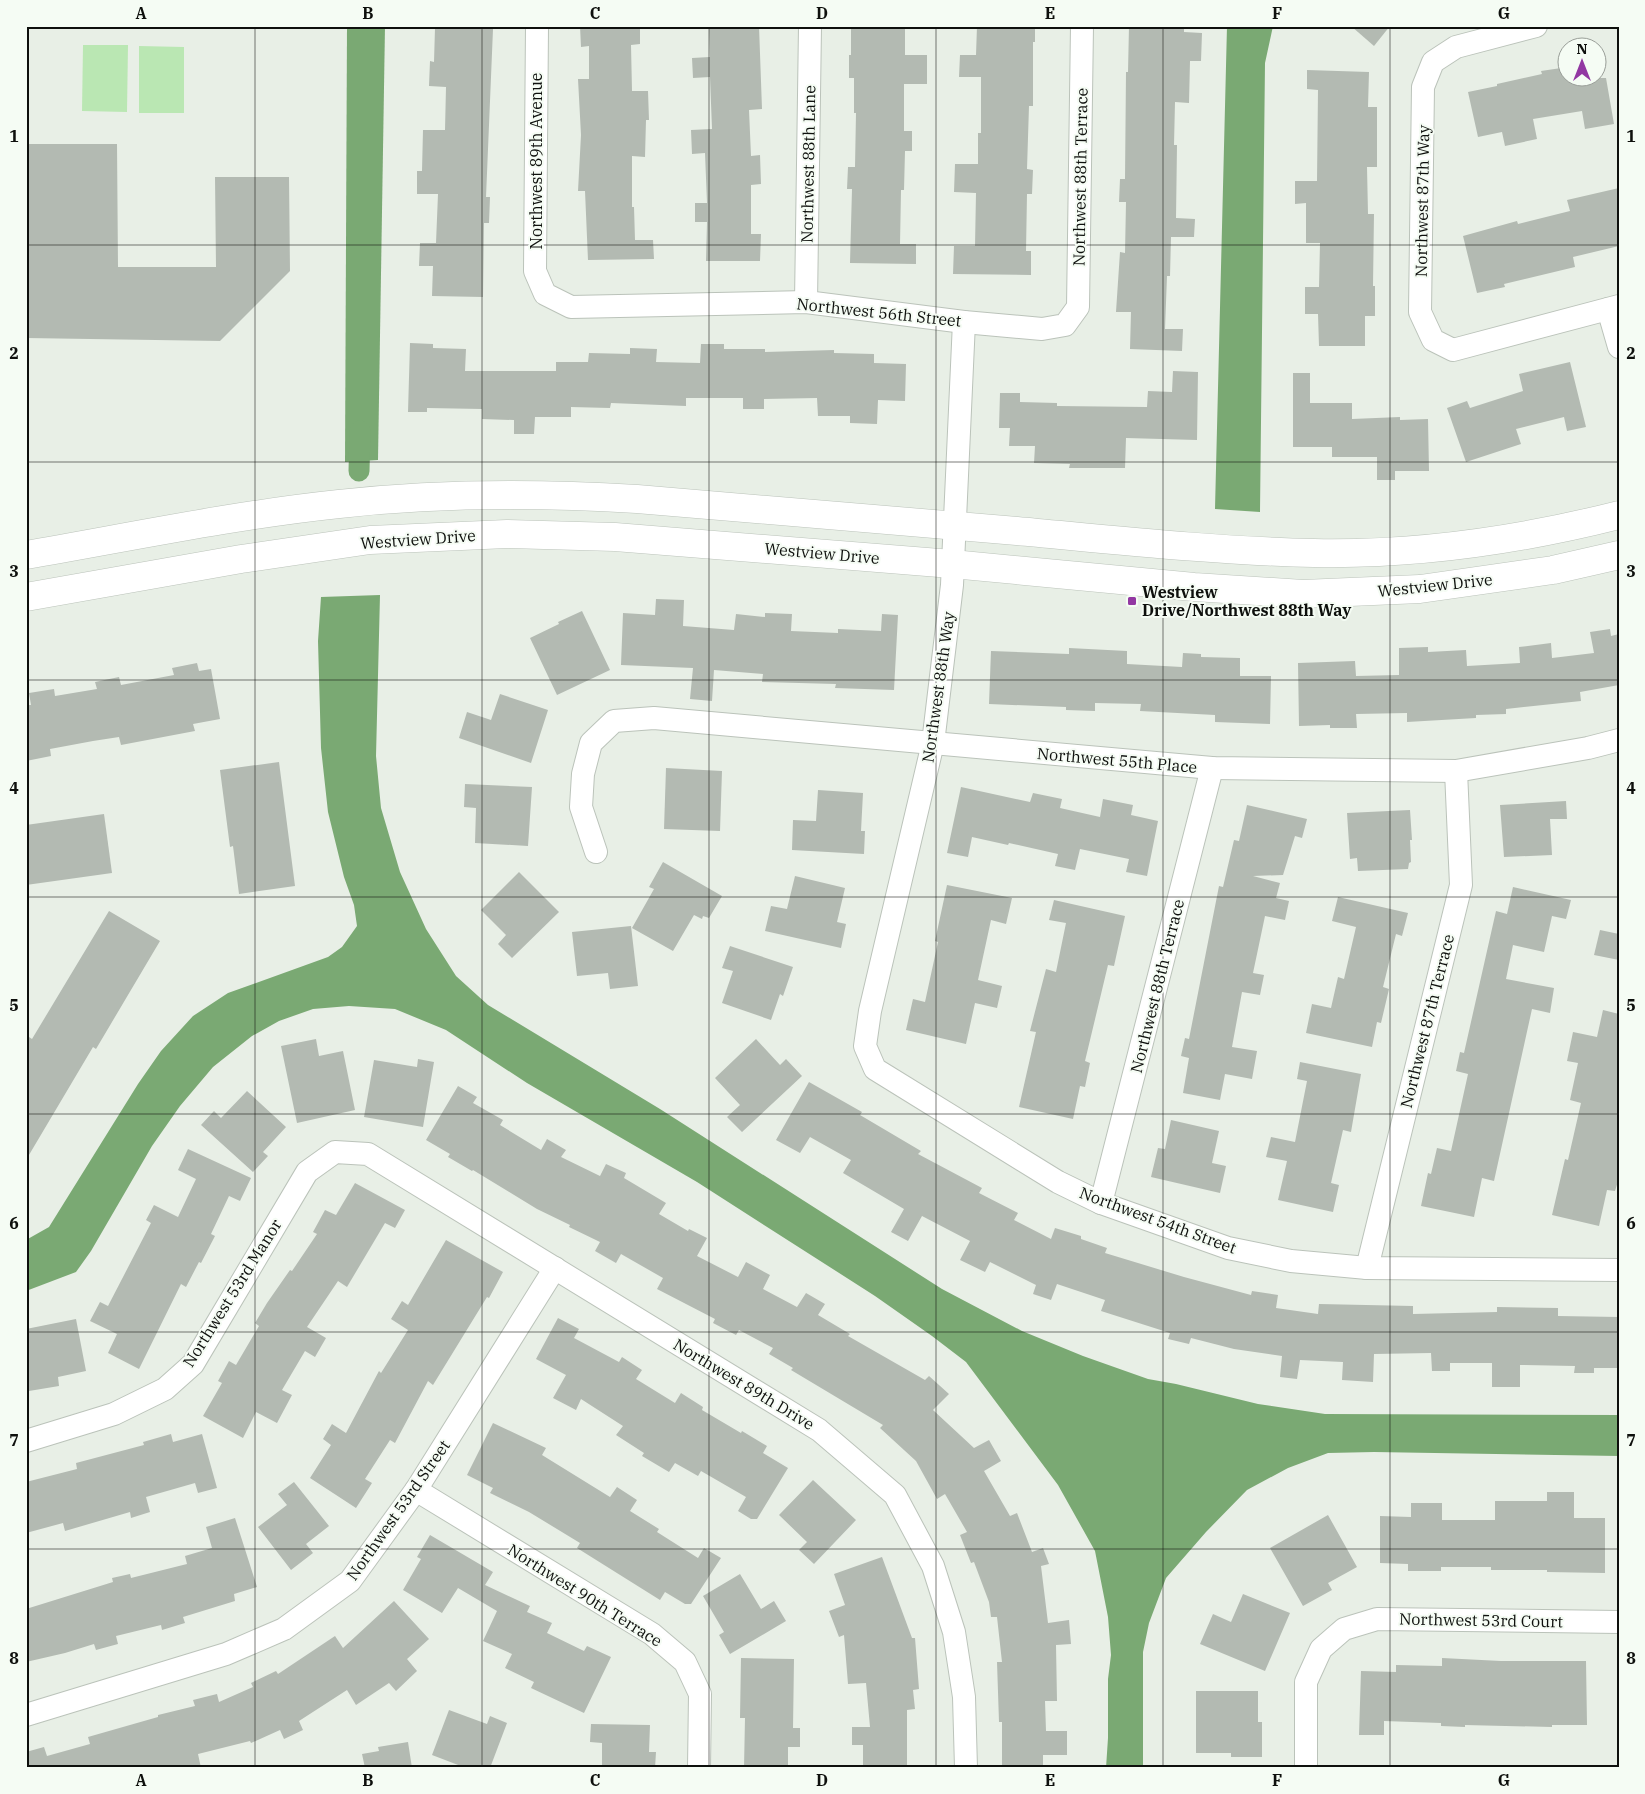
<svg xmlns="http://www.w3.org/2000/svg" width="1645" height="1794" font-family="'IBM Plex Serif',serif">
  <rect width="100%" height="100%" fill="#e8efe6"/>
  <g fill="#bae7b3">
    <polygon points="83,45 128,45 127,112 82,111"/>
    <polygon points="139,46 184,47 184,113 139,113"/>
  </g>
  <g fill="#7aa973">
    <polygon points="347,26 385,26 378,460 345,462"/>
    <polygon points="1227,26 1273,26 1265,63 1260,512 1215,509"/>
    <polygon points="380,595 376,756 381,808 400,872 426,929 456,976 488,1005 660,1109 942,1289 1022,1331 1083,1356 1148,1379 1176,1384 1258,1404 1325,1414 1619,1415 1619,1456 1374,1452 1328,1453 1288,1468 1247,1490 1206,1532 1166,1578 1149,1623 1143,1652 1143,1768 1106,1768 1108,1738 1108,1679 1111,1655 1108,1617 1095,1551 1058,1485 966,1362 932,1336 875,1296 697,1182 527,1083 446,1030 395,1009 349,1006 313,1009 279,1021 252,1036 213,1067 180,1106 152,1146 91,1251 76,1272 26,1291 26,1240 49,1227 138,1084 161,1051 193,1016 228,993 328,957 342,947 357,926 354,905 344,877 328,812 321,748 318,641 321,597"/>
  </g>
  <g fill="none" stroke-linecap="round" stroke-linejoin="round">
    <polyline stroke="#7aa973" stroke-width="21" points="359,471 360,431"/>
  </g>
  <g fill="#b3bab2">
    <polygon points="580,26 640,26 640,44 631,45 632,91 648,91 649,120 646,120 645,157 632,156 632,207 634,207 635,240 653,240 654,259 588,260 585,191 578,191 581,135 578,79 589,79 589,46 581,47"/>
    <polygon points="709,26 759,26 762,109 749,110 751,156 760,155 761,184 751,185 751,234 761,234 760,261 706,261 707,222 695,222 695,203 707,203 705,153 692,154 691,130 712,129 710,77 693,78 692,58 710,57"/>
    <polygon points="851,26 905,26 905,55 927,55 927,84 904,84 904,131 912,131 912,151 905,151 904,190 901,190 900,244 916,244 916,264 850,263 852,189 847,189 848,167 855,167 856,113 854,113 854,78 849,78 849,55 851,55"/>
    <polygon points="977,26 1035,26 1035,42 1033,42 1033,106 1029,106 1027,169 1033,170 1032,194 1027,194 1026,251 1031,251 1031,275 953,274 954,246 975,246 976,193 954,192 955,164 978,164 978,133 981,133 981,77 959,77 960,55 976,55"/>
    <polygon points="1129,26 1184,26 1184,32 1202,33 1201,61 1190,61 1189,103 1175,102 1174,145 1177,145 1176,218 1195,219 1194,237 1171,237 1170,276 1167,276 1165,329 1183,329 1182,351 1130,349 1131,312 1116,312 1120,252 1125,253 1126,202 1119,202 1120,179 1125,179 1126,72 1128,72"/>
    <polygon points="1351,26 1390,26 1374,46"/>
    <polygon points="435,28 493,29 486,197 490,197 489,223 484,223 483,297 432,296 433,266 419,266 420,243 436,243 438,194 417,194 417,171 422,171 423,130 445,130 446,87 429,86 430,61 434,62"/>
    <polygon points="1568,67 1568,78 1606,78 1614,124 1585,129 1582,111 1533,119 1537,139 1505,146 1502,132 1478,137 1468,92 1497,86 1497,84 1542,74 1541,71"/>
    <polygon points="1307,70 1369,72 1368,107 1377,107 1377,167 1367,167 1368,214 1374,214 1373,286 1375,286 1375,316 1365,316 1365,346 1319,346 1318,314 1305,314 1305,287 1319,287 1320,243 1306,243 1306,203 1295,204 1295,181 1317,181 1318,90 1307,89"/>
    <polygon points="26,144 117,144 118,267 216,267 215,177 289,177 290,271 220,341 26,338"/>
    <polygon points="1619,188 1619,246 1573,257 1575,267 1504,284 1505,287 1477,293 1463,236 1517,221 1518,224 1570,211 1567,200"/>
    <polygon points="410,343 433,344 433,348 466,349 465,371 556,371 556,362 588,362 589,353 630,354 630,348 657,349 656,362 700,363 701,344 724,344 724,349 765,349 765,352 834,350 834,353 874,354 874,363 906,364 905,401 878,400 877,424 850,423 850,416 818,416 817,398 764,399 764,409 743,409 743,398 686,398 686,406 611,403 610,408 571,407 571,417 535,417 534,434 514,434 514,420 482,419 482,409 427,408 427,412 408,412"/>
    <polygon points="1570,362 1586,427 1567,431 1564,417 1516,429 1521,444 1466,462 1447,408 1467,401 1470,408 1523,391 1519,374"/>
    <polygon points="1173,371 1198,372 1197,440 1126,438 1125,468 1069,468 1070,464 1034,463 1035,446 1009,446 1010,428 999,428 1000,393 1020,393 1020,402 1057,403 1057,406 1147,407 1148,391 1172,392"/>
    <polygon points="1293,373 1310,373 1310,403 1352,403 1352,419 1400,417 1400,420 1428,419 1429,471 1395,471 1395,480 1377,480 1377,457 1332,457 1332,447 1293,447"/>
    <polygon points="656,599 684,600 683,626 734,630 736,614 765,617 765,613 792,614 791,631 838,633 838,629 881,631 882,614 898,615 894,690 835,688 836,684 762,682 763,674 714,670 712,701 690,699 693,668 621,665 623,613 655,615"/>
    <polygon points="582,611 610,670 557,695 530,638 559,624 558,622"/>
    <polygon points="1610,629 1611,636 1619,634 1619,685 1580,692 1581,701 1506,709 1506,714 1476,715 1476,718 1407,722 1407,713 1356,714 1357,728 1330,728 1330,725 1299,726 1298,663 1355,661 1356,676 1399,675 1399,648 1428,647 1428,652 1466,650 1467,666 1520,663 1519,647 1551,643 1552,658 1594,653 1590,632"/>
    <polygon points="1069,648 1127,651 1127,664 1182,667 1183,653 1201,654 1201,657 1240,658 1240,676 1271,676 1270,724 1215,722 1215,715 1140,711 1141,704 1095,703 1095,711 1066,710 1066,707 989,704 991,651 1069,654"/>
    <polygon points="197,663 199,671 211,669 220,719 193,724 195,731 121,745 119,737 93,741 50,749 51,756 26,761 26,705 31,705 29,693 54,689 55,696 97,689 95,682 119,677 121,685 174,675 172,668"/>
    <polygon points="500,694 548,710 531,763 459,738 467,712 491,720"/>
    <polygon points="279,762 295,886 239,894 233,846 230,847 220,770"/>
    <polygon points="666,768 722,771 720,831 664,829"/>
    <polygon points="465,784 532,787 528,846 475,843 476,808 464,807"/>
    <polygon points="961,787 1030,802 1033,793 1062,799 1060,808 1100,817 1103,799 1133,805 1131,815 1158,821 1147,876 1126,872 1129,859 1080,849 1075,870 1055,866 1058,854 1009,843 1008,845 972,837 968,857 947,853"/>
    <polygon points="818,790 863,793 861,831 865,831 864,854 792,850 793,820 816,821"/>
    <polygon points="1566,801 1567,819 1550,819 1552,855 1504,857 1500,805"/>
    <polygon points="1247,805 1307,819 1302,838 1295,836 1283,875 1253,876 1280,883 1276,898 1289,901 1285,920 1265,916 1253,973 1264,975 1260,995 1242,992 1232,1047 1257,1051 1252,1079 1225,1074 1220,1100 1183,1093 1189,1058 1181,1056 1185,1038 1189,1039 1219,886 1223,887 1234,840 1239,841"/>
    <polygon points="1410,810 1412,840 1410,840 1411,862 1409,863 1408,869 1358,871 1357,858 1350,859 1347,813"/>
    <polygon points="104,814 112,873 26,885 26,825"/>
    <polygon points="663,862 722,896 709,918 703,916 702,919 694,915 673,951 632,928 654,889 649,887"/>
    <polygon points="519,872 559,912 512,958 498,944 506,935 481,910"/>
    <polygon points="795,876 845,888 837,922 846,924 841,948 765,931 771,906 787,909"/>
    <polygon points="947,885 1012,898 1006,924 991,920 978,980 1002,986 997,1008 975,1003 966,1044 906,1030 913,999 925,1002 938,942 935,941"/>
    <polygon points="1513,887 1571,900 1566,919 1552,916 1544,952 1513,945 1506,979 1554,988 1550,1013 1532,1009 1494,1181 1482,1178 1474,1217 1421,1206 1428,1173 1431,1174 1437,1148 1451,1151 1468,1074 1456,1071 1460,1052 1464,1053 1496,911 1507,914"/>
    <polygon points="1338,897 1408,913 1402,936 1396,934 1383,987 1389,989 1381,1023 1377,1022 1372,1047 1306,1033 1312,1004 1331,1008 1338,977 1344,979 1356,927 1332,921"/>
    <polygon points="1054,900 1125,916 1114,966 1108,965 1085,1061 1090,1063 1085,1087 1080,1086 1073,1119 1019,1107 1036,1032 1030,1031 1046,969 1056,972 1066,923 1049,920"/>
    <polygon points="109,911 160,941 96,1049 93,1047 26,1160 26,1035 32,1039"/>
    <polygon points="631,926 638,986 610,989 608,973 577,976 572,932"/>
    <polygon points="1600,930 1619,934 1619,960 1594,955"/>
    <polygon points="730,946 793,967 783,996 780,994 771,1020 722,1003 733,971 722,968"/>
    <polygon points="1603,1010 1619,1014 1619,1178 1615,1191 1607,1190 1599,1226 1552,1215 1565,1159 1568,1160 1581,1103 1570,1100 1578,1063 1567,1061 1573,1032 1597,1037"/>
    <polygon points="316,1039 319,1056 343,1051 355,1110 297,1123 281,1046"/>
    <polygon points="756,1039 780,1065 786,1059 802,1076 742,1132 727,1117 740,1105 715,1078"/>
    <polygon points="418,1059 434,1062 423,1127 364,1117 374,1060 417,1067"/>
    <polygon points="1300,1062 1361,1074 1351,1132 1343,1130 1331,1183 1339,1185 1333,1212 1278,1200 1287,1161 1266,1157 1271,1137 1295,1142 1307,1081 1297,1079"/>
    <polygon points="809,1082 862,1112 860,1115 921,1151 918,1154 982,1188 979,1193 1018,1213 1014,1220 1051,1239 1055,1228 1081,1236 1081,1239 1107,1248 1105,1253 1184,1277 1251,1295 1252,1291 1278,1295 1276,1308 1318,1314 1319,1304 1413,1306 1413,1314 1497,1312 1497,1307 1558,1308 1558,1316 1619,1317 1619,1368 1594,1368 1594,1373 1574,1373 1575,1366 1520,1365 1520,1387 1492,1387 1492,1363 1450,1363 1450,1371 1432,1371 1431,1353 1374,1354 1373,1382 1342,1380 1343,1362 1300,1360 1297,1379 1280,1377 1282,1356 1234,1349 1191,1338 1189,1344 1168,1339 1170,1333 1101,1311 1105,1300 1057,1284 1051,1300 1033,1294 1036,1285 990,1262 985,1272 960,1260 970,1241 922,1216 908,1241 891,1232 904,1209 843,1173 851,1160 810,1137 800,1153 776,1140"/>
    <polygon points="458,1086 477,1097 473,1103 503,1120 500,1125 541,1150 547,1139 566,1150 561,1157 600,1176 606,1164 626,1173 624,1178 666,1203 659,1214 688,1231 689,1229 707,1238 697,1256 738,1277 746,1262 770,1275 763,1289 797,1307 806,1293 825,1304 818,1315 850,1334 848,1336 925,1380 929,1376 949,1394 933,1410 974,1448 989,1440 1001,1461 984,1471 1010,1516 1017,1513 1032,1552 1043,1548 1049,1564 1041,1566 1048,1623 1069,1620 1071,1644 1056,1645 1057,1701 1045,1701 1046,1731 1067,1731 1067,1755 1043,1755 1043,1768 1002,1768 1002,1722 999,1722 997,1662 1002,1662 997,1617 991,1617 989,1602 974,1562 971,1563 960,1535 967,1532 945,1494 937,1499 916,1461 880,1428 883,1425 791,1370 793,1368 769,1354 773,1348 739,1330 736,1335 713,1323 715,1319 657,1289 663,1278 621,1254 616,1263 595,1251 600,1242 569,1227 570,1225 537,1209 473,1170 472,1171 448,1157 450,1154 426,1140"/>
    <polygon points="247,1091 286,1127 263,1152 268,1156 253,1172 201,1125 214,1111 221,1118"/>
    <polygon points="1171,1120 1219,1131 1212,1163 1226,1166 1220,1193 1151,1177 1158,1148 1165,1149"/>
    <polygon points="188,1149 251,1178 240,1201 229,1196 211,1234 215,1236 201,1263 199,1262 186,1287 181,1284 139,1369 108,1353 117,1334 90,1321 100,1302 108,1306 151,1223 146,1220 154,1205 178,1217 196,1179 178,1170"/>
    <polygon points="355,1183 405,1210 395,1228 385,1223 347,1287 338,1281 307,1327 326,1338 315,1357 305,1351 282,1390 292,1395 277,1423 256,1412 243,1438 203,1416 222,1383 218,1381 229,1361 236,1365 259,1326 255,1323 267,1303 290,1270 292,1271 317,1234 313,1232 325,1210 336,1215"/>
    <polygon points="446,1240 503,1272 489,1298 487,1297 433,1385 428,1381 395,1443 390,1440 365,1479 372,1483 356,1508 310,1478 331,1445 323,1439 332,1424 346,1433 379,1371 381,1373 408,1330 391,1319 402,1301 408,1305"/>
    <polygon points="558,1318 579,1329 574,1338 619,1362 622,1357 642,1370 636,1379 675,1403 681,1393 703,1407 702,1410 741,1433 742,1431 767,1446 763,1453 788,1468 757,1519 751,1519 738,1511 746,1497 701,1471 698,1476 675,1463 669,1472 642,1456 644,1453 616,1435 623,1426 581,1399 576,1410 553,1398 566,1375 536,1359"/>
    <polygon points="76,1319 86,1371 58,1377 59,1386 29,1391 26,1375 26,1329"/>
    <polygon points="493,1423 546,1448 542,1455 610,1497 617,1487 637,1500 630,1511 659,1529 657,1532 698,1558 704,1548 721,1558 691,1604 685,1604 665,1592 660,1600 577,1548 580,1543 529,1512 490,1493 493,1488 467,1475"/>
    <polygon points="171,1434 173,1442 202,1434 217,1488 198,1493 195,1483 146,1497 150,1512 131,1518 130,1512 65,1531 63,1523 26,1533 26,1482 77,1469 76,1463 144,1445 143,1442"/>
    <polygon points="813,1480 856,1520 814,1564 799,1550 807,1542 779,1515"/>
    <polygon points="294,1482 329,1526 306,1544 313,1553 291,1570 258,1527 287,1505 278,1494"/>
    <polygon points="1547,1492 1574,1492 1574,1518 1605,1518 1605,1573 1547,1572 1547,1570 1491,1570 1491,1567 1441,1567 1441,1571 1408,1571 1408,1564 1380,1563 1380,1516 1411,1517 1411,1503 1442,1503 1442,1520 1495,1520 1495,1501 1547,1501"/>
    <polygon points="1328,1515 1357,1567 1328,1583 1332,1590 1303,1606 1270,1548"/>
    <polygon points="235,1518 257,1587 234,1594 235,1601 183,1617 185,1623 162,1630 161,1625 116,1636 118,1644 96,1650 94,1644 65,1653 26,1662 26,1609 113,1582 112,1578 130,1574 131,1578 187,1564 185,1556 212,1548 206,1527"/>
    <polygon points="430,1535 493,1572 485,1585 530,1606 527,1612 552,1623 547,1633 584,1651 587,1646 611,1657 584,1713 531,1688 534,1682 505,1668 512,1654 483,1641 497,1611 458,1588 442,1613 403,1590 421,1559 417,1557"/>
    <polygon points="882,1557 912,1638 915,1638 919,1689 913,1690 915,1709 907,1710 907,1768 863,1768 863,1745 852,1745 852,1727 870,1727 866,1683 848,1684 844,1635 839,1637 829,1611 845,1605 834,1574"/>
    <polygon points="740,1574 761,1609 774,1601 786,1621 730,1654 719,1635 724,1632 703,1596"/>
    <polygon points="1243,1594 1290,1613 1265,1671 1200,1644 1213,1614 1231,1622"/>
    <polygon points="394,1601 429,1639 407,1659 417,1671 396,1691 389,1683 356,1705 347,1690 299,1721 303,1730 284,1739 280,1730 251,1743 250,1741 198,1754 201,1768 26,1768 26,1752 44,1747 47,1756 90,1744 88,1737 158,1717 158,1715 195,1706 193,1700 217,1694 219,1702 253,1687 251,1683 276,1671 278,1674 335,1636 343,1648"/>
    <polygon points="741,1658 794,1659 793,1728 800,1728 800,1747 788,1747 788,1768 744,1768 745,1718 740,1718"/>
    <polygon points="1442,1658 1501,1661 1586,1661 1587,1725 1552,1725 1552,1727 1465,1725 1465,1727 1441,1726 1441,1723 1384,1721 1384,1735 1359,1735 1361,1671 1396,1672 1396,1665 1442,1666"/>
    <polygon points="1196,1691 1258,1691 1258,1722 1262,1722 1262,1757 1231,1757 1231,1753 1196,1753"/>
    <polygon points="449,1710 487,1724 490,1716 507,1723 490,1768 466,1768 432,1755"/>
    <polygon points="591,1724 650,1725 649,1752 656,1752 655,1768 602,1768 602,1743 590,1742"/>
    <polygon points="408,1742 412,1768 365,1768 362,1754 379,1751 378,1747"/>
  </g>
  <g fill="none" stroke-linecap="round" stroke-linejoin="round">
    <g stroke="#bbc3ba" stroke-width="24">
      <g id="minor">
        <polyline points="537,26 535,271 545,294 571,307 806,302 964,322 1042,329 1065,325 1078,307 1082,26"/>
        <polyline points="1536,26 1456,47 1433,62 1423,87 1420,312 1433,340 1453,350 1619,306"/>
        <polyline points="806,302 810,26"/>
        <polyline points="1608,309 1619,347"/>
        <polyline points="964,322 952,585 933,743 870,1011 865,1046 875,1069 1058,1182 1101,1203 1228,1248 1291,1261 1367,1268 1619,1270"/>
        <polyline points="596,852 581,807 583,774 591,743 614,721 654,718 1212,768 1456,771 1588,748 1619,740"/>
        <polyline points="1101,1203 1212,768"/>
        <polyline points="1367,1268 1461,885 1456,771"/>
        <polyline points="26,1441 114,1414 165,1389 193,1364 307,1172 335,1152 368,1154 819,1430 895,1495 933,1566 954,1632 964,1697 966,1768"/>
        <polyline points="416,1490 652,1634 685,1662 700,1694 699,1768"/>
        <polyline points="26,1715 226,1654 284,1629 350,1581 416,1490 555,1268"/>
        <polyline points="1306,1768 1306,1682 1321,1649 1344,1629 1377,1619 1619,1622"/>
      </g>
    </g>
    <g stroke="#bbc3ba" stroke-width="29">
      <g id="tertiary">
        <path d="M26,555c104,-18 208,-40 313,-51 99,-11 199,-11 298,-5 127,11 254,21 380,32 98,9 199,20 297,22 102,2 206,-13 305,-38"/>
        <polyline points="26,597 241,559 370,540 507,534 615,537 952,564 1194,587 1303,594 1420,589 1553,570 1619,555"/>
      </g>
    </g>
    <use href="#minor" stroke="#fff" stroke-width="22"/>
    <use href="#tertiary" stroke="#fff" stroke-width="28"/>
  </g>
  <path fill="none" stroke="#0e100d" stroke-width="1" stroke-opacity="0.55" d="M255,26v1742M482,26v1742M709,26v1742M936,26v1742M1163,26v1742M1390,26v1742M26,245h1593M26,462h1593M26,680h1593M26,897h1593M26,1114h1593M26,1332h1593M26,1549h1593"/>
  <rect fill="#9237a2" stroke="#f5fcf4" stroke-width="2" x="1127" y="596" width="10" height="10" rx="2.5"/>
  <g text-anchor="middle" stroke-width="4" stroke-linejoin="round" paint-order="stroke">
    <g font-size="16" fill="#0e100d" stroke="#f5fcf4">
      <text transform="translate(536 161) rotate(-90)" y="6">Northwest 89th Avenue</text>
      <text transform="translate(808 164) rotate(-89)" y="6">Northwest 88th Lane</text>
      <text transform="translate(1080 177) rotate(-89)" y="6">Northwest 88th Terrace</text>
      <text transform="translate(1422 201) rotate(-89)" y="6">Northwest 87th Way</text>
      <text transform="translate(879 312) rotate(6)" y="6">Northwest 56th Street</text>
      <text transform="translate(418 539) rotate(-4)" y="6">Westview Drive</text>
      <text transform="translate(822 553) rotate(5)" y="6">Westview Drive</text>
      <text transform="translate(1435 585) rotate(-6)" y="6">Westview Drive</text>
      <text transform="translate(938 687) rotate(-82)" y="6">Northwest 88th Way</text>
      <text transform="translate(1117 760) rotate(5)" y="6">Northwest 55th Place</text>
      <text transform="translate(1157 986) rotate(-76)" y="6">Northwest 88th Terrace</text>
      <text transform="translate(1427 1021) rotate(-76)" y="6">Northwest 87th Terrace</text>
      <text transform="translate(1158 1220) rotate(20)" y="6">Northwest 54th Street</text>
      <text transform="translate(232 1293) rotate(-58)" y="6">Northwest 53rd Manor</text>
      <text transform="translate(744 1384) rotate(31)" y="6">Northwest 89th Drive</text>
      <text transform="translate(398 1510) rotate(-55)" y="6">Northwest 53rd Street</text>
      <text transform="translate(585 1595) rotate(32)" y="6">Northwest 90th Terrace</text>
      <text transform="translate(1481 1620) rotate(1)" y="6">Northwest 53rd Court</text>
    </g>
    <g font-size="16" font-weight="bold" fill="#0e100d" stroke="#f5fcf4" text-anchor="start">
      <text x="1142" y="598">Westview<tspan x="1142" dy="18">Drive/Northwest 88th Way</tspan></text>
    </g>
  </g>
  <rect width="1645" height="1794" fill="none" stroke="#f5fcf4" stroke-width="55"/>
  <g transform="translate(1582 62)"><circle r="24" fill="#f5fcf4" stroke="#999e98"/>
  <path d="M0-4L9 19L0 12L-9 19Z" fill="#9237a2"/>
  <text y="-8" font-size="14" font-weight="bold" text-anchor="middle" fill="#0e100d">N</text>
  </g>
  <rect x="28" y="28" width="1590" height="1738" fill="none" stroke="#0e100d" stroke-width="2"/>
  <g font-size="16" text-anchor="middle" font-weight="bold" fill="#0e100d">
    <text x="141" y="19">A</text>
    <text x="368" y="19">B</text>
    <text x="595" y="19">C</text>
    <text x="822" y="19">D</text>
    <text x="1050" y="19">E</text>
    <text x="1277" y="19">F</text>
    <text x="1504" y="19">G</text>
    <text x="14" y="142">1</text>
    <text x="1631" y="142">1</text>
    <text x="14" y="359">2</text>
    <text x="1631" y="359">2</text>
    <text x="14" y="577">3</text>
    <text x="1631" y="577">3</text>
    <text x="14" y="794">4</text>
    <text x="1631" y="794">4</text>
    <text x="14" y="1011">5</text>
    <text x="1631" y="1011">5</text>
    <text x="14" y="1229">6</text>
    <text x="1631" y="1229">6</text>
    <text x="14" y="1446">7</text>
    <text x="1631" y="1446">7</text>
    <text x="14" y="1664">8</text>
    <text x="1631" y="1664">8</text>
    <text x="141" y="1786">A</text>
    <text x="368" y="1786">B</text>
    <text x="595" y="1786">C</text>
    <text x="822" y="1786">D</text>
    <text x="1050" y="1786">E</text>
    <text x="1277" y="1786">F</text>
    <text x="1504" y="1786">G</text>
  </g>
</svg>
